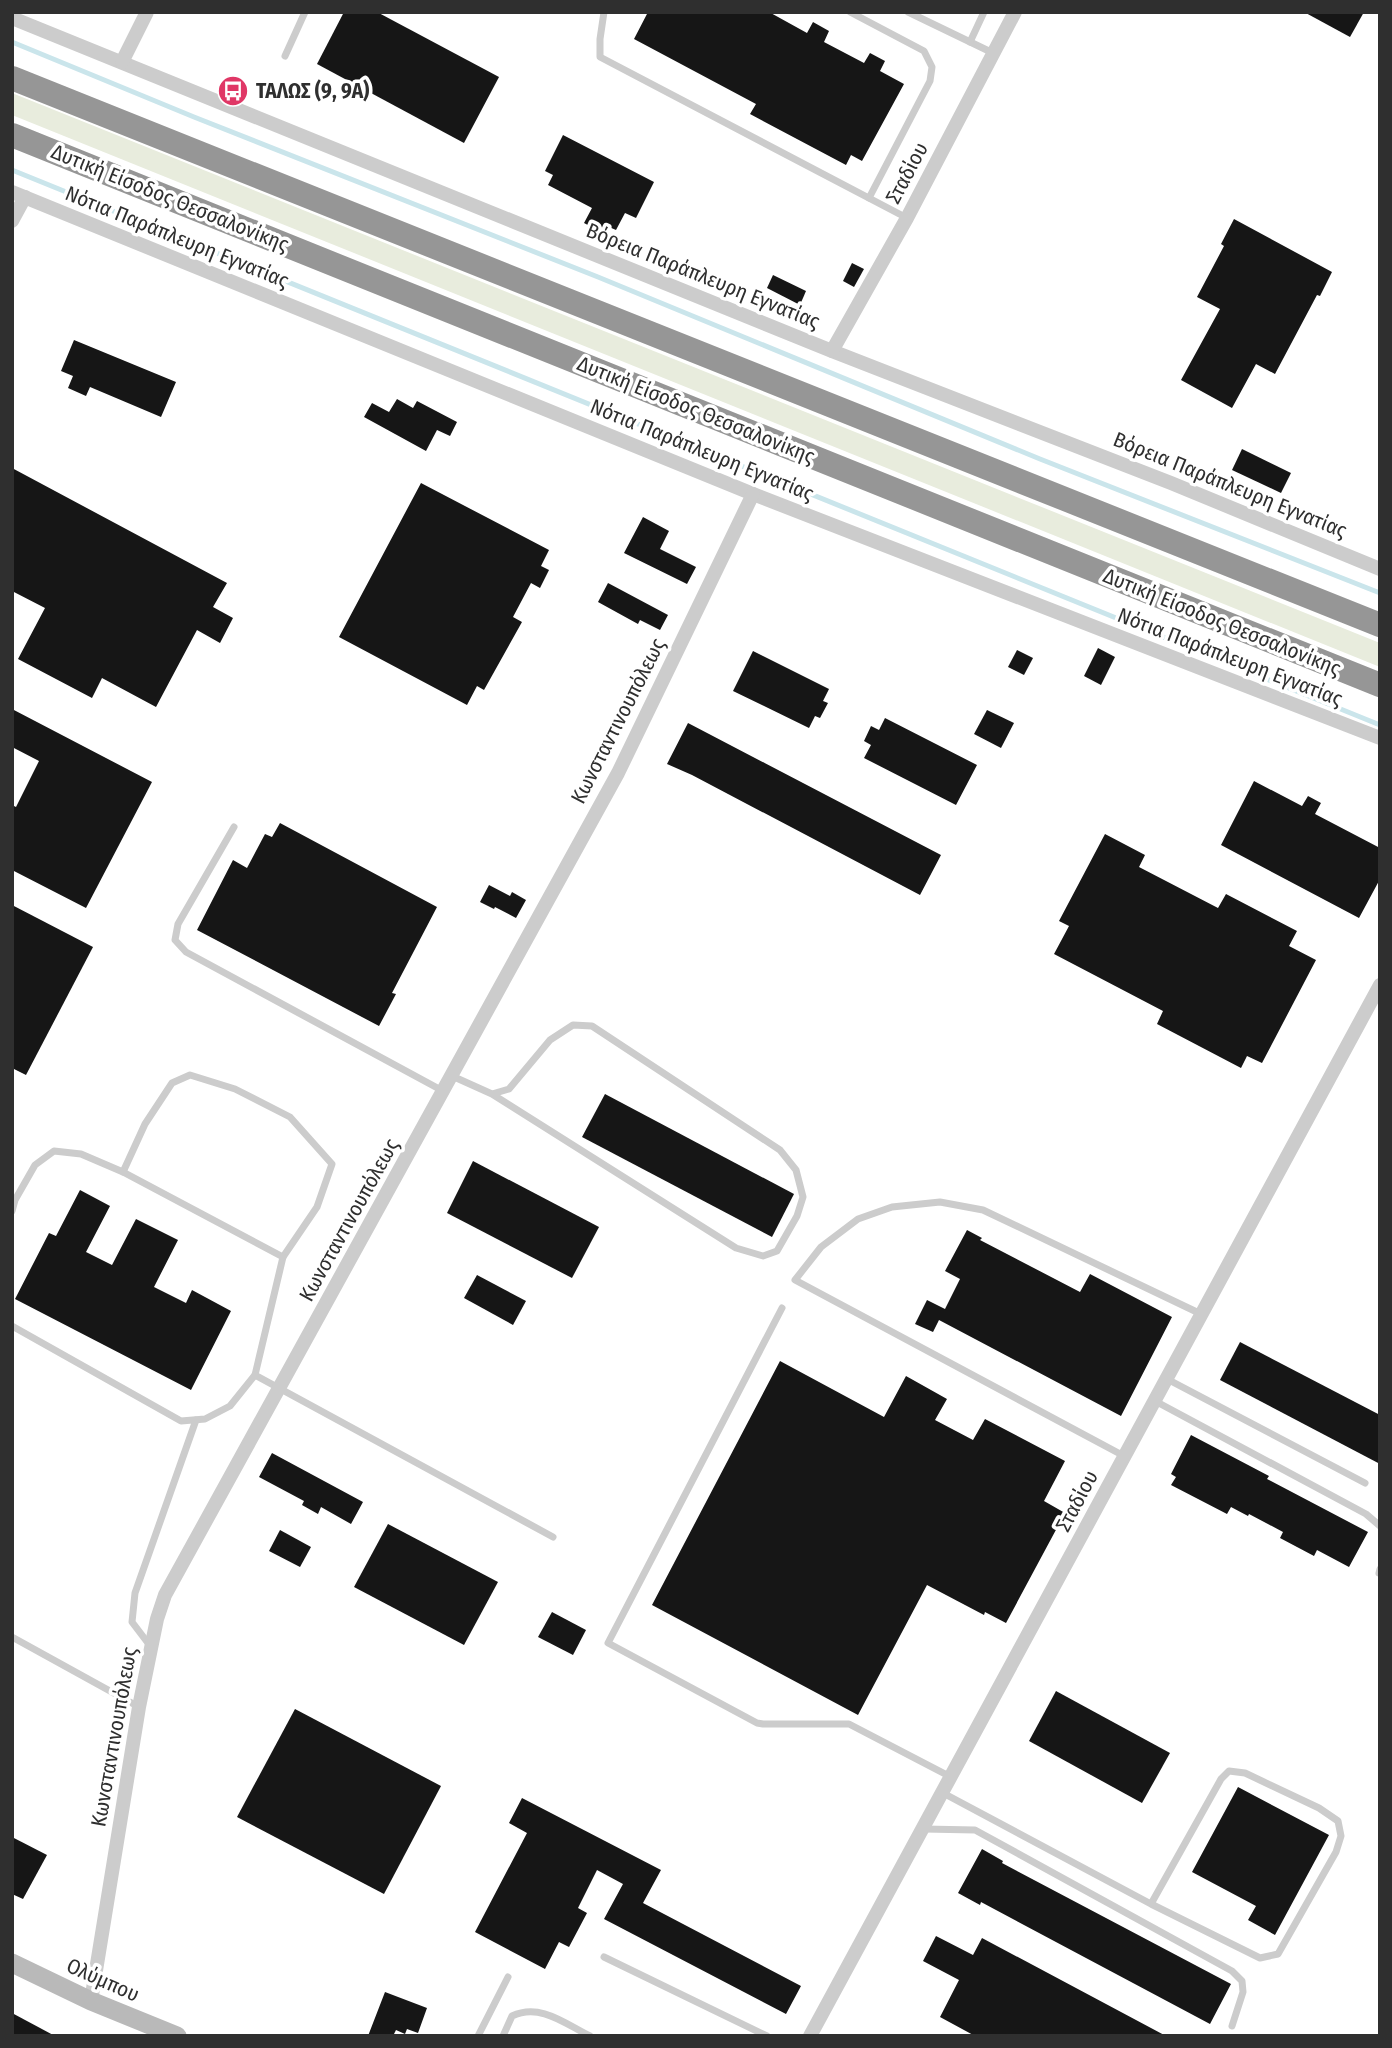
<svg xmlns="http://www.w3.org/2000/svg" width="1392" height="2048" font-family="'Fira Sans Condensed',sans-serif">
  <rect width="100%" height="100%" fill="#fff"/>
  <polygon fill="#e8ecdd" points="12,93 1380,643 1380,667 12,115"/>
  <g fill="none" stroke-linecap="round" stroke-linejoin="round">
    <g stroke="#cae5eb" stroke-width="5">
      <polyline points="12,42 194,117 598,277 1040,459 1380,593"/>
      <polyline points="12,170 1380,725"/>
    </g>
  </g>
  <g fill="#161616">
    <polygon points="344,12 377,12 499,77 464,143 317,64"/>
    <polygon points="648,12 769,12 807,33 813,22 829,31 824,42 864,63 870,53 885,61 880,71 904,84 862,161 851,155 846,165 750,114 756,104 634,39"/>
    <polygon points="1304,12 1364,12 1350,37"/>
    <polygon points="563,135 654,182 636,218 625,213 616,230 609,227 605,234 584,223 592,208 548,185 553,175 545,171"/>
    <polygon points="1234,219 1332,272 1320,296 1317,295 1275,374 1256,364 1232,408 1181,380 1220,309 1197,297 1224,246 1221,244"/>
    <polygon points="852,263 864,269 854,287 843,281"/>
    <polygon points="773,275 806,291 800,305 767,288"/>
    <polygon points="74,340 176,382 161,417 90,387 86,396 68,388 73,376 61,371"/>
    <polygon points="397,399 413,408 417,401 457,422 450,436 437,430 426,451 364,417 372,403 389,412"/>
    <polygon points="1242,449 1291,473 1281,493 1232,470"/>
    <polygon points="12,468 227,583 213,607 233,618 220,643 197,630 156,707 102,678 92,698 18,659 45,608 12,591"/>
    <polygon points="421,483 549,550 541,566 549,570 540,588 531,583 513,617 522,622 484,690 477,686 467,705 339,637"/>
    <polygon points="643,517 669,531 660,549 696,567 687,584 624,553"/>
    <polygon points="608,583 668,615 660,630 640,620 638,624 598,602"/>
    <polygon points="1098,648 1115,657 1101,685 1084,676"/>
    <polygon points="1017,650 1033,658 1024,675 1008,667"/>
    <polygon points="753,651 829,689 823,701 828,703 820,718 815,716 809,728 733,691"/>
    <polygon points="12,709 152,782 86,908 12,870 12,805 16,807 39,761 12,747"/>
    <polygon points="987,710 1014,723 1001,748 974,734"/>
    <polygon points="885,718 977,765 956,805 864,758 871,745 864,741 871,726 879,730"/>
    <polygon points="688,723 941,855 920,895 692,775 667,764"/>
    <polygon points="1254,781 1302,806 1308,796 1321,803 1315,814 1380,848 1380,879 1359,918 1221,845"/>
    <polygon points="280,823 437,907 392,993 396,994 379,1026 197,930 233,860 247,868 265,834 272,837"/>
    <polygon points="1105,834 1145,855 1139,867 1218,908 1226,894 1297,931 1289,946 1316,960 1262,1063 1247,1056 1241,1068 1157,1024 1163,1011 1054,954 1069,926 1059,921"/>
    <polygon points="489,885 510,896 512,892 526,900 516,918 495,907 494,909 480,902"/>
    <polygon points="12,905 93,947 26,1075 12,1068"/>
    <polygon points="605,1094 794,1194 772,1237 582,1137"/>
    <polygon points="473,1161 599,1227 572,1278 447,1213"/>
    <polygon points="80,1190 110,1206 86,1252 112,1265 136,1219 178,1240 154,1287 186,1303 192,1290 231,1311 191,1390 15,1299 49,1233 56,1236"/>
    <polygon points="967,1230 982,1238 980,1240 1080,1292 1090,1274 1172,1317 1121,1416 939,1320 933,1332 915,1324 927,1300 945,1309 960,1279 945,1271"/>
    <polygon points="477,1275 526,1301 513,1325 464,1298"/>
    <polygon points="1240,1342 1380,1415 1380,1464 1220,1380"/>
    <polygon points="780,1361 884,1417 906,1376 947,1399 935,1420 973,1440 985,1419 1065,1461 1044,1501 1065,1513 1006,1623 985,1612 984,1615 927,1585 858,1715 652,1605"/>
    <polygon points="1191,1435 1269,1476 1267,1479 1368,1532 1349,1567 1317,1550 1314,1556 1280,1538 1283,1532 1249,1514 1248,1516 1231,1507 1227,1514 1171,1485 1176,1477 1171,1474"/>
    <polygon points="272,1453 363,1502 351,1524 321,1507 318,1514 302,1505 304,1501 259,1477"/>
    <polygon points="388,1524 498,1582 464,1645 354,1587"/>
    <polygon points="280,1530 311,1547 300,1567 269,1551"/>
    <polygon points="552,1612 586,1630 573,1655 538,1637"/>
    <polygon points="1056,1691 1170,1753 1142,1803 1029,1741"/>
    <polygon points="295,1709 441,1786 384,1894 237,1817"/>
    <polygon points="1238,1787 1329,1835 1275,1935 1248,1920 1256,1906 1192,1872"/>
    <polygon points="522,1798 661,1870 643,1903 801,1986 786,2014 604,1919 623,1884 597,1870 578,1908 587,1913 569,1947 559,1942 545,1969 475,1932 527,1833 509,1823"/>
    <polygon points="12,1837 47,1855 23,1899 12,1894"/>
    <polygon points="982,1849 1003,1861 1002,1863 1231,1984 1210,2024 981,1902 980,1905 958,1893"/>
    <polygon points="936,1936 973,1955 982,1938 1166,2036 975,2036 940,2017 959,1980 923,1961"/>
    <polygon points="385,1992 427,2008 418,2033 407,2029 405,2034 396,2030 393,2036 368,2036"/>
    <polygon points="12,2013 55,2036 12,2036"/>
  </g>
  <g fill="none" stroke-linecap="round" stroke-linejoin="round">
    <g stroke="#ccc" stroke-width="7">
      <polyline points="604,12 600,39 600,57 907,218"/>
      <polyline points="850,12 924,51 932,67 930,81 869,198"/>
      <polyline points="908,12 993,53"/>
      <polyline points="970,42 984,12"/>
      <polyline points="285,56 305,12"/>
      <polyline points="234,827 178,924 175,940 186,952 443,1091"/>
      <polyline points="452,1076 492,1094 509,1089 550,1040 573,1025 592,1026 780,1150 796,1170 803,1197 797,1216 777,1251 763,1256 736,1248 492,1094"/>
      <polyline points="123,1172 145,1124 172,1083 190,1075 235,1089 290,1117 332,1164 317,1207 283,1257 255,1375 553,1537"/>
      <polyline points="12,1211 15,1200 35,1165 54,1151 81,1154 123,1172 283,1257"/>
      <polyline points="782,1308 608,1643 757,1723 763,1724 849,1724 951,1777"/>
      <polyline points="12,1326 181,1421 205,1419 230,1406 255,1375"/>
      <polyline points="1167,1379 1365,1483"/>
      <polyline points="1155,1401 1366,1514 1380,1526"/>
      <polyline points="1124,1456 795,1280 821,1247 858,1219 892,1207 940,1202 983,1210 1201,1314"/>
      <polyline points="1379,1573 1380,1569"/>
      <polyline points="12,1637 139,1707"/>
      <polyline points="151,1647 132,1622 135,1593 196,1420"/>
      <polyline points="943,1793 1151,1904 1260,1958 1278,1954 1336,1852 1341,1836 1338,1821 1319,1808 1245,1773 1229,1771 1221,1779 1151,1904"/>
      <polyline points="924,1829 975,1830 1232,1971 1242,1981 1243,1992 1232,2026"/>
      <polyline points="604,1957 767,2036"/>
      <polyline points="478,2036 508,1977"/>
      <path d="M503,2036l9,-20c28,-13 52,7 78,20"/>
    </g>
    <g stroke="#ccc" stroke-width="14">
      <polyline points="12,18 832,351 1171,483 1380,569"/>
      <polyline points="122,62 147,12"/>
      <polyline points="12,192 753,494 1380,738"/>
      <polyline points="12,221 25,197"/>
      <polyline points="832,351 907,218 1015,12"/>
      <polyline points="91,2001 139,1707 157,1619 165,1595 618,773 753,494"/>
      <polyline points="810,2036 1380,985"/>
    </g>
    <polyline stroke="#b9b9b9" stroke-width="19" points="12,1963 91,2001 177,2036"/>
    <g stroke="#969696" stroke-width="24">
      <polyline points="12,78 1380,625"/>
      <polyline points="12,135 1380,685"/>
    </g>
  </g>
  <defs>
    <g id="bus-disc" transform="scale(1.575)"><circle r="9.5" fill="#e03766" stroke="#fff"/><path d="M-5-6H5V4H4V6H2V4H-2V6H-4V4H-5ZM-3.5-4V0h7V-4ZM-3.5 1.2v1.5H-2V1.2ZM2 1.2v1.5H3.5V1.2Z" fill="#fff"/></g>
  </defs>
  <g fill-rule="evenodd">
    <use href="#bus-disc" x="233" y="91"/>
  </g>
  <g text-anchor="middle" stroke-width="7" stroke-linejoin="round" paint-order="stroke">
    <g font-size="21" font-weight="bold" fill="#2f2f2f" stroke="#fff" text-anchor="start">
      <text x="256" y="98">ΤΑΛΩΣ (9, 9Α)</text>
    </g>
    <g font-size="21" fill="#2f2f2f" stroke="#fff">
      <text transform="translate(907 173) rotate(-62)" y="7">Σταδίου</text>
      <text transform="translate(170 198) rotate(22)" y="7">Δυτική Είσοδος Θεσσαλονίκης</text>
      <text transform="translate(177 237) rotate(22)" y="7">Νότια Παράπλευρη Εγνατίας</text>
      <text transform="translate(703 276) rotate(22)" y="7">Βόρεια Παράπλευρη Εγνατίας</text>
      <text transform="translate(696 410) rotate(22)" y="7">Δυτική Είσοδος Θεσσαλονίκης</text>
      <text transform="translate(702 450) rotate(22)" y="7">Νότια Παράπλευρη Εγνατίας</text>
      <text transform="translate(1230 485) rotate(22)" y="7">Βόρεια Παράπλευρη Εγνατίας</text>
      <text transform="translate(1222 622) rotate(22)" y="7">Δυτική Είσοδος Θεσσαλονίκης</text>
      <text transform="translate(1230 657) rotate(21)" y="7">Νότια Παράπλευρη Εγνατίας</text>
      <text transform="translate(618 721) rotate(-63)" y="7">Κωνσταντινουπόλεως</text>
      <text transform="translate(349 1220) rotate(-61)" y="7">Κωνσταντινουπόλεως</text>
      <text transform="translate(1077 1501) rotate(-62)" y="7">Σταδίου</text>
      <text transform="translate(114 1737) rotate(-80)" y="7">Κωνσταντινουπόλεως</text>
      <text transform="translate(103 1980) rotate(24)" y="7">Ολύμπου</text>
    </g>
  </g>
  <rect width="1392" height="2048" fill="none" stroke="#2f2f2f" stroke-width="28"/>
</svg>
